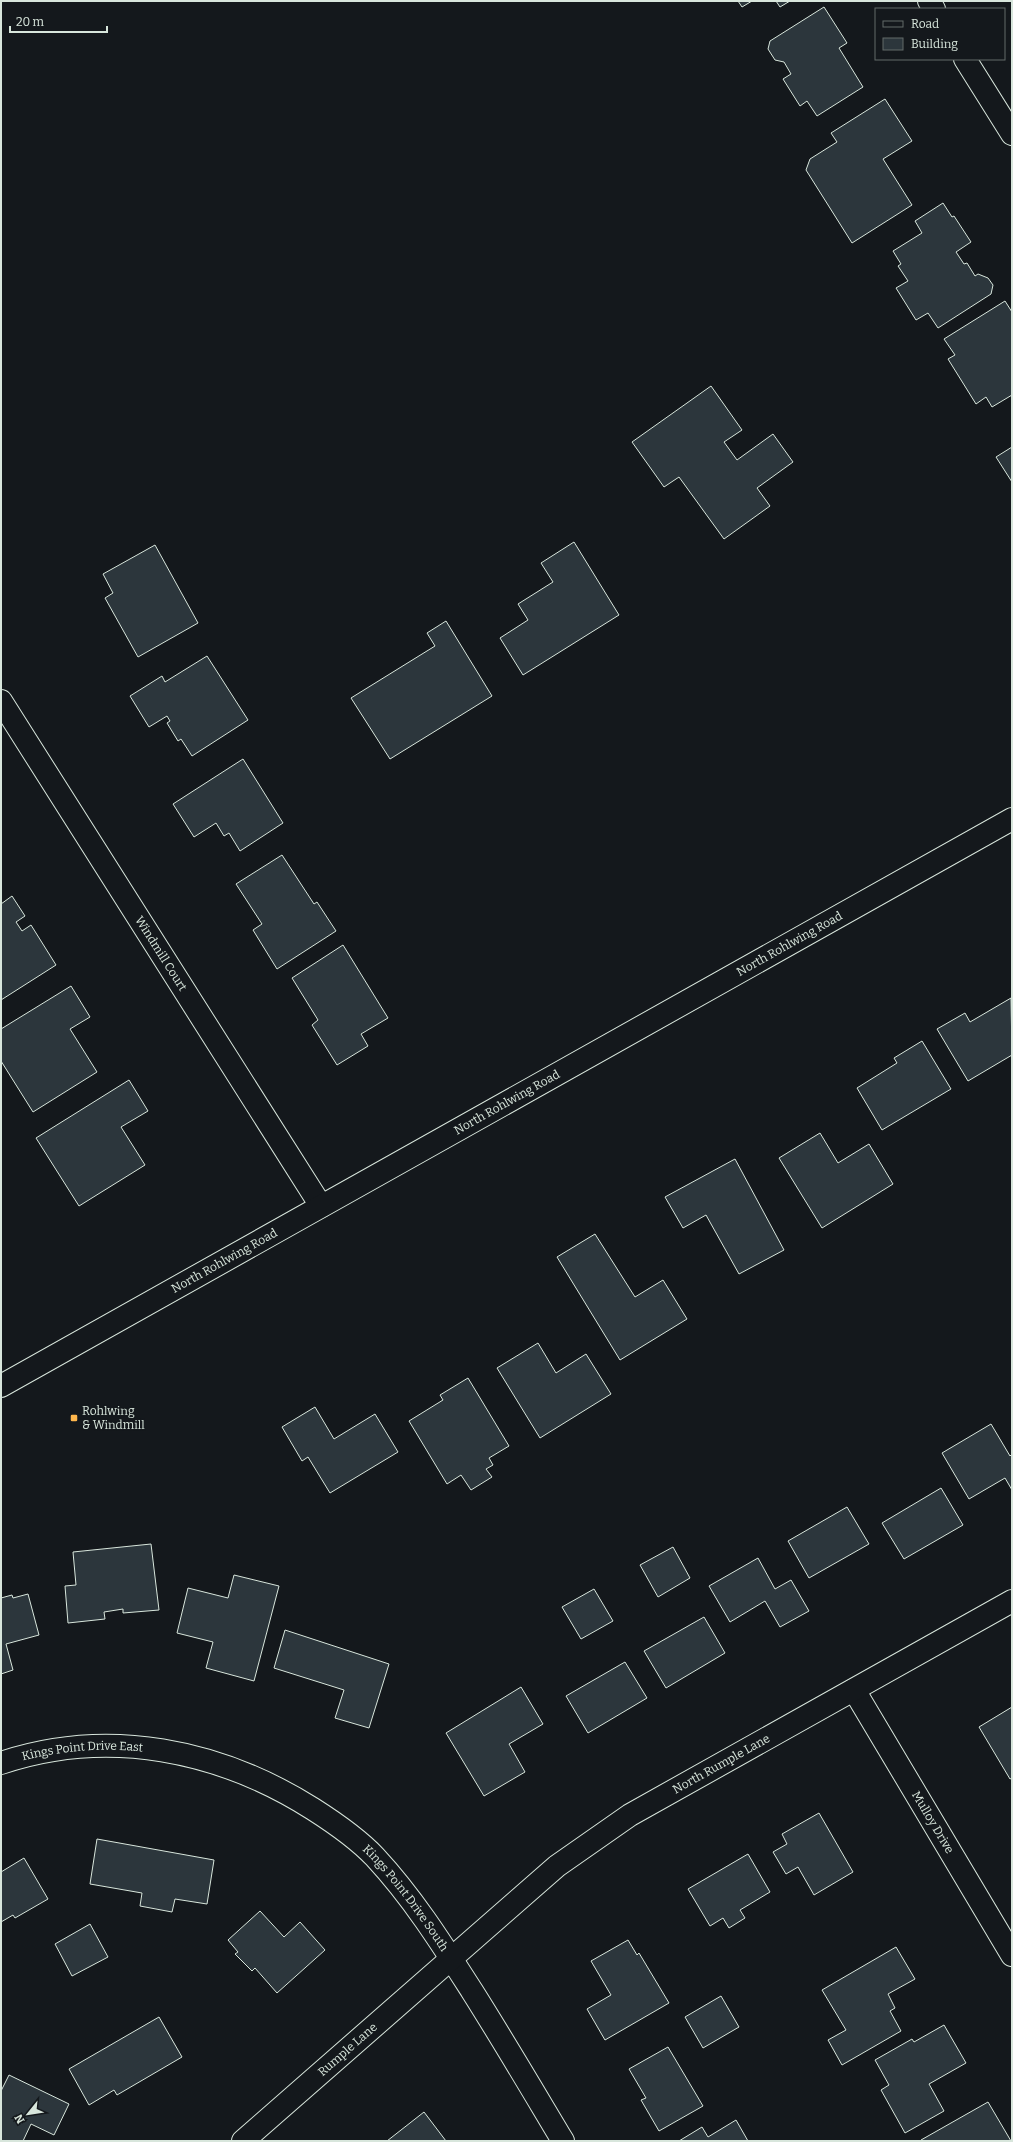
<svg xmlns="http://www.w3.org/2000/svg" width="1013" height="2142" font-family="Bitter,serif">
  <rect width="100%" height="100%" fill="#14181c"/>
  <g fill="#2c363c" stroke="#d8e6dc">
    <polygon points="738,1 752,1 742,7"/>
    <polygon points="776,1 790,1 780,7"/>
    <polygon points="824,7 847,43 839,48 863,87 817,116 807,101 800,106 783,79 791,74 784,62 775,60 768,49 770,41"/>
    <polygon points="885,99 912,141 883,159 912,205 852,243 806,170 810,159 837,142 831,133"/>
    <polygon points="943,203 952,217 954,216 971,242 956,252 964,264 967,263 975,276 978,274 988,278 993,285 991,294 938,328 928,313 916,320 896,288 908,281 898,266 901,264 893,251 922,233 915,221"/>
    <polygon points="1005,301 1012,312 1012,395 992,407 986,397 976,404 948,359 955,355 944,339"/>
    <polygon points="711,386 742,430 724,442 737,460 773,434 793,462 757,488 770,506 724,539 679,477 664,487 632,442"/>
    <polygon points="1012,447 1012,482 996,457"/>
    <polygon points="574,542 619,615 523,675 500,638 528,620 518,604 553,582 541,563"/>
    <polygon points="155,545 198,623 138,657 105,598 113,593 103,574"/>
    <polygon points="446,621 492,696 390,759 351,698 435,646 427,633"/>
    <polygon points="207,656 248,720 192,756 181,739 178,741 167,723 170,721 167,716 149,727 130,696 162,676 165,682"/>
    <polygon points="243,759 283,823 240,851 229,833 224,836 216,823 194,837 173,804"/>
    <polygon points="282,855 314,904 317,902 336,931 277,969 253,930 262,924 236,884"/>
    <polygon points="12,896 25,916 16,922 22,931 31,925 56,965 1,1000 1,904"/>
    <polygon points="343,945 388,1018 361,1034 368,1046 337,1065 312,1025 318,1020 292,978"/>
    <polygon points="71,986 90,1017 70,1029 97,1072 33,1112 1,1061 1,1029"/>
    <polygon points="1011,998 1012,1055 968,1081 937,1029 965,1013 970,1022"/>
    <polygon points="922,1041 951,1089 882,1130 857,1088 897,1063 894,1058"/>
    <polygon points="129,1080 148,1111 121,1127 145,1165 79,1206 36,1138"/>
    <polygon points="820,1133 838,1163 869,1144 893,1184 822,1228 779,1158"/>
    <polygon points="735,1159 784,1250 739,1274 706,1215 683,1228 665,1197"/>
    <polygon points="595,1234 635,1297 663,1280 687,1319 620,1360 557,1257"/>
    <polygon points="538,1343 556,1373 586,1354 611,1394 540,1438 497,1368"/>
    <polygon points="468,1378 509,1446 489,1458 493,1465 486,1469 492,1477 471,1490 461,1475 447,1484 409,1421 443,1400 440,1395"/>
    <polygon points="315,1407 334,1439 375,1414 398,1452 330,1493 308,1457 302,1461 282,1427"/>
    <polygon points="991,1424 1010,1456 1012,1454 1012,1490 1005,1478 969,1499 942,1453"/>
    <polygon points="941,1488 963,1525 904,1559 882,1523"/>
    <polygon points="847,1507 869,1544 809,1578 788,1541"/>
    <polygon points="151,1544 159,1610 123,1613 123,1609 104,1612 105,1619 68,1623 65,1586 76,1585 73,1552"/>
    <polygon points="673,1547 690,1578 658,1597 640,1565"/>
    <polygon points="758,1558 775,1589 791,1580 809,1611 780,1627 765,1601 730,1622 709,1586"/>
    <polygon points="234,1575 279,1586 254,1681 206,1668 213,1642 177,1633 188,1588 228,1598"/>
    <polygon points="594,1589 613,1621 581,1639 562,1607"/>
    <polygon points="28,1594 39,1635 6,1644 13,1670 1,1674 1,1598 12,1595 13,1598"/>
    <polygon points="704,1617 725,1653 666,1688 644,1651"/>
    <polygon points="285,1630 389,1664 369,1728 335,1718 344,1690 274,1668"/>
    <polygon points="625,1662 647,1698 588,1733 566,1696"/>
    <polygon points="521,1687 543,1724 509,1744 525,1772 484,1796 446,1733"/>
    <polygon points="1012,1707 1012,1778 1010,1779 979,1727"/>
    <polygon points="819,1813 853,1872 814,1895 798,1867 786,1874 773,1852 787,1844 782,1834"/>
    <polygon points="97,1839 214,1860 207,1904 175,1899 172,1912 140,1906 142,1893 90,1884"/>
    <polygon points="748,1854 770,1892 740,1910 745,1918 729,1928 723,1918 710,1926 688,1889"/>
    <polygon points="24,1858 48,1899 15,1918 13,1915 1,1922 1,1872"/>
    <polygon points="260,1911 284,1937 300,1922 325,1950 277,1993 255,1968 252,1971 235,1954 238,1952 228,1940"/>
    <polygon points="90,1924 108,1957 72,1976 55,1944"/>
    <polygon points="628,1940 637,1955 639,1953 669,2003 605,2040 587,2009 611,1995 591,1961"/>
    <polygon points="896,1947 915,1979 888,1994 895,2008 890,2011 901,2031 842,2065 828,2040 846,2030 822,1990"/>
    <polygon points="721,1996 739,2027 703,2048 685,2017"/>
    <polygon points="159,2017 182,2057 117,2095 114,2090 89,2105 69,2069"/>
    <polygon points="944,2025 966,2063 929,2084 944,2111 905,2133 881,2090 889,2085 875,2060 912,2039 914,2042"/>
    <polygon points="668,2047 703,2106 659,2131 641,2100 646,2098 629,2069"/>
    <polygon points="9,2075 69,2104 54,2135 31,2124 23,2141 1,2141 1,2091"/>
    <polygon points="988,2102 1011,2141 921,2141 921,2140"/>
    <polygon points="424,2112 446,2141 387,2141"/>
    <polygon points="736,2120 748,2141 679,2141 702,2127 708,2137"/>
  </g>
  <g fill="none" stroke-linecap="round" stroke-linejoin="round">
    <g stroke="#d8e6dc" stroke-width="24">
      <g id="minor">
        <polyline points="929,1 934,9"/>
        <polyline points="965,59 1012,134"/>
        <path id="s1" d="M1,701l320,505"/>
        <path id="s2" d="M854,1690l158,265"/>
        <path id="s3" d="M1,1763c107,-36 219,-13 312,46 22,14 44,29 62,48 38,41 67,87 97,134 31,49 61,100 91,150"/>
        <path id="s4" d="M243,2141l314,-275 73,-51 382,-214"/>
      </g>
    </g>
    <g stroke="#d8e6dc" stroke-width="24">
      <g id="major">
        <path id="s5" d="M1,1386l1011,-567"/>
      </g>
    </g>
    <use href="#minor" stroke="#14181c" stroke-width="22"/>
    <use href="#major" stroke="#14181c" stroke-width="22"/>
  </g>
  <rect fill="#ffb74d" stroke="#14181c" stroke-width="1.5" x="70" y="1414" width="8" height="8" rx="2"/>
  <g text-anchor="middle" stroke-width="3" stroke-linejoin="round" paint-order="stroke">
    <g font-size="12" fill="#d8e6dc" stroke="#14181c">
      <text dy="4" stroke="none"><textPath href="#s5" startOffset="904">North Rohlwing Road</textPath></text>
      <text dy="4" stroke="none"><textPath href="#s1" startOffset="299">Windmill Court</textPath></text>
      <text dy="4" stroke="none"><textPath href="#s5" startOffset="580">North Rohlwing Road</textPath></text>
      <text dy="4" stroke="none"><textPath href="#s5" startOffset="256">North Rohlwing Road</textPath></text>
      <text dy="4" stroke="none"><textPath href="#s3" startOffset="83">Kings Point Drive East</textPath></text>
      <text dy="4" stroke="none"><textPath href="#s4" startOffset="611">North Rumple Lane</textPath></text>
      <text dy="4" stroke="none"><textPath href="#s2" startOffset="154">Mulloy Drive</textPath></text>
      <text dy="4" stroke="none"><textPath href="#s3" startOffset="456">Kings Point Drive South</textPath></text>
      <text dy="4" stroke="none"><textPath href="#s4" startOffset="139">Rumple Lane</textPath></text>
    </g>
    <g font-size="12" fill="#d8e6dc" stroke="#14181c" text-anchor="start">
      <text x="82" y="1415">Rohlwing<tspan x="82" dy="14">&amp; Windmill</tspan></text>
    </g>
  </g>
  <rect width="1013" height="2142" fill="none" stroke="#d8e6dc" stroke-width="4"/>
  <rect x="875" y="8" width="130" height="52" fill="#14181c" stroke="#626a69"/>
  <rect x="883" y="21" width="20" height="6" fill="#14181c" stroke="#626a69"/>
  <text x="911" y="28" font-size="12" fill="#d8e6dc">Road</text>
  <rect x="883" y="38" width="20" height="12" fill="#2c363c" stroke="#626a69"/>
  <text x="911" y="48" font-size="12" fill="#d8e6dc">Building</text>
  <g transform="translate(28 2114) rotate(240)" stroke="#14181c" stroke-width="3" paint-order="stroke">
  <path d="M0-3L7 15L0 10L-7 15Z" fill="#d8e6dc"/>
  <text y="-6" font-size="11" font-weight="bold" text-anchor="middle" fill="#d8e6dc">N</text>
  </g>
  <path d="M10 26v6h97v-6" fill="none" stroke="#d8e6dc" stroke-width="2"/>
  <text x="16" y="26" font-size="12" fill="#d8e6dc" stroke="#14181c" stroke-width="3" paint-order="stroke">20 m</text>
</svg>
